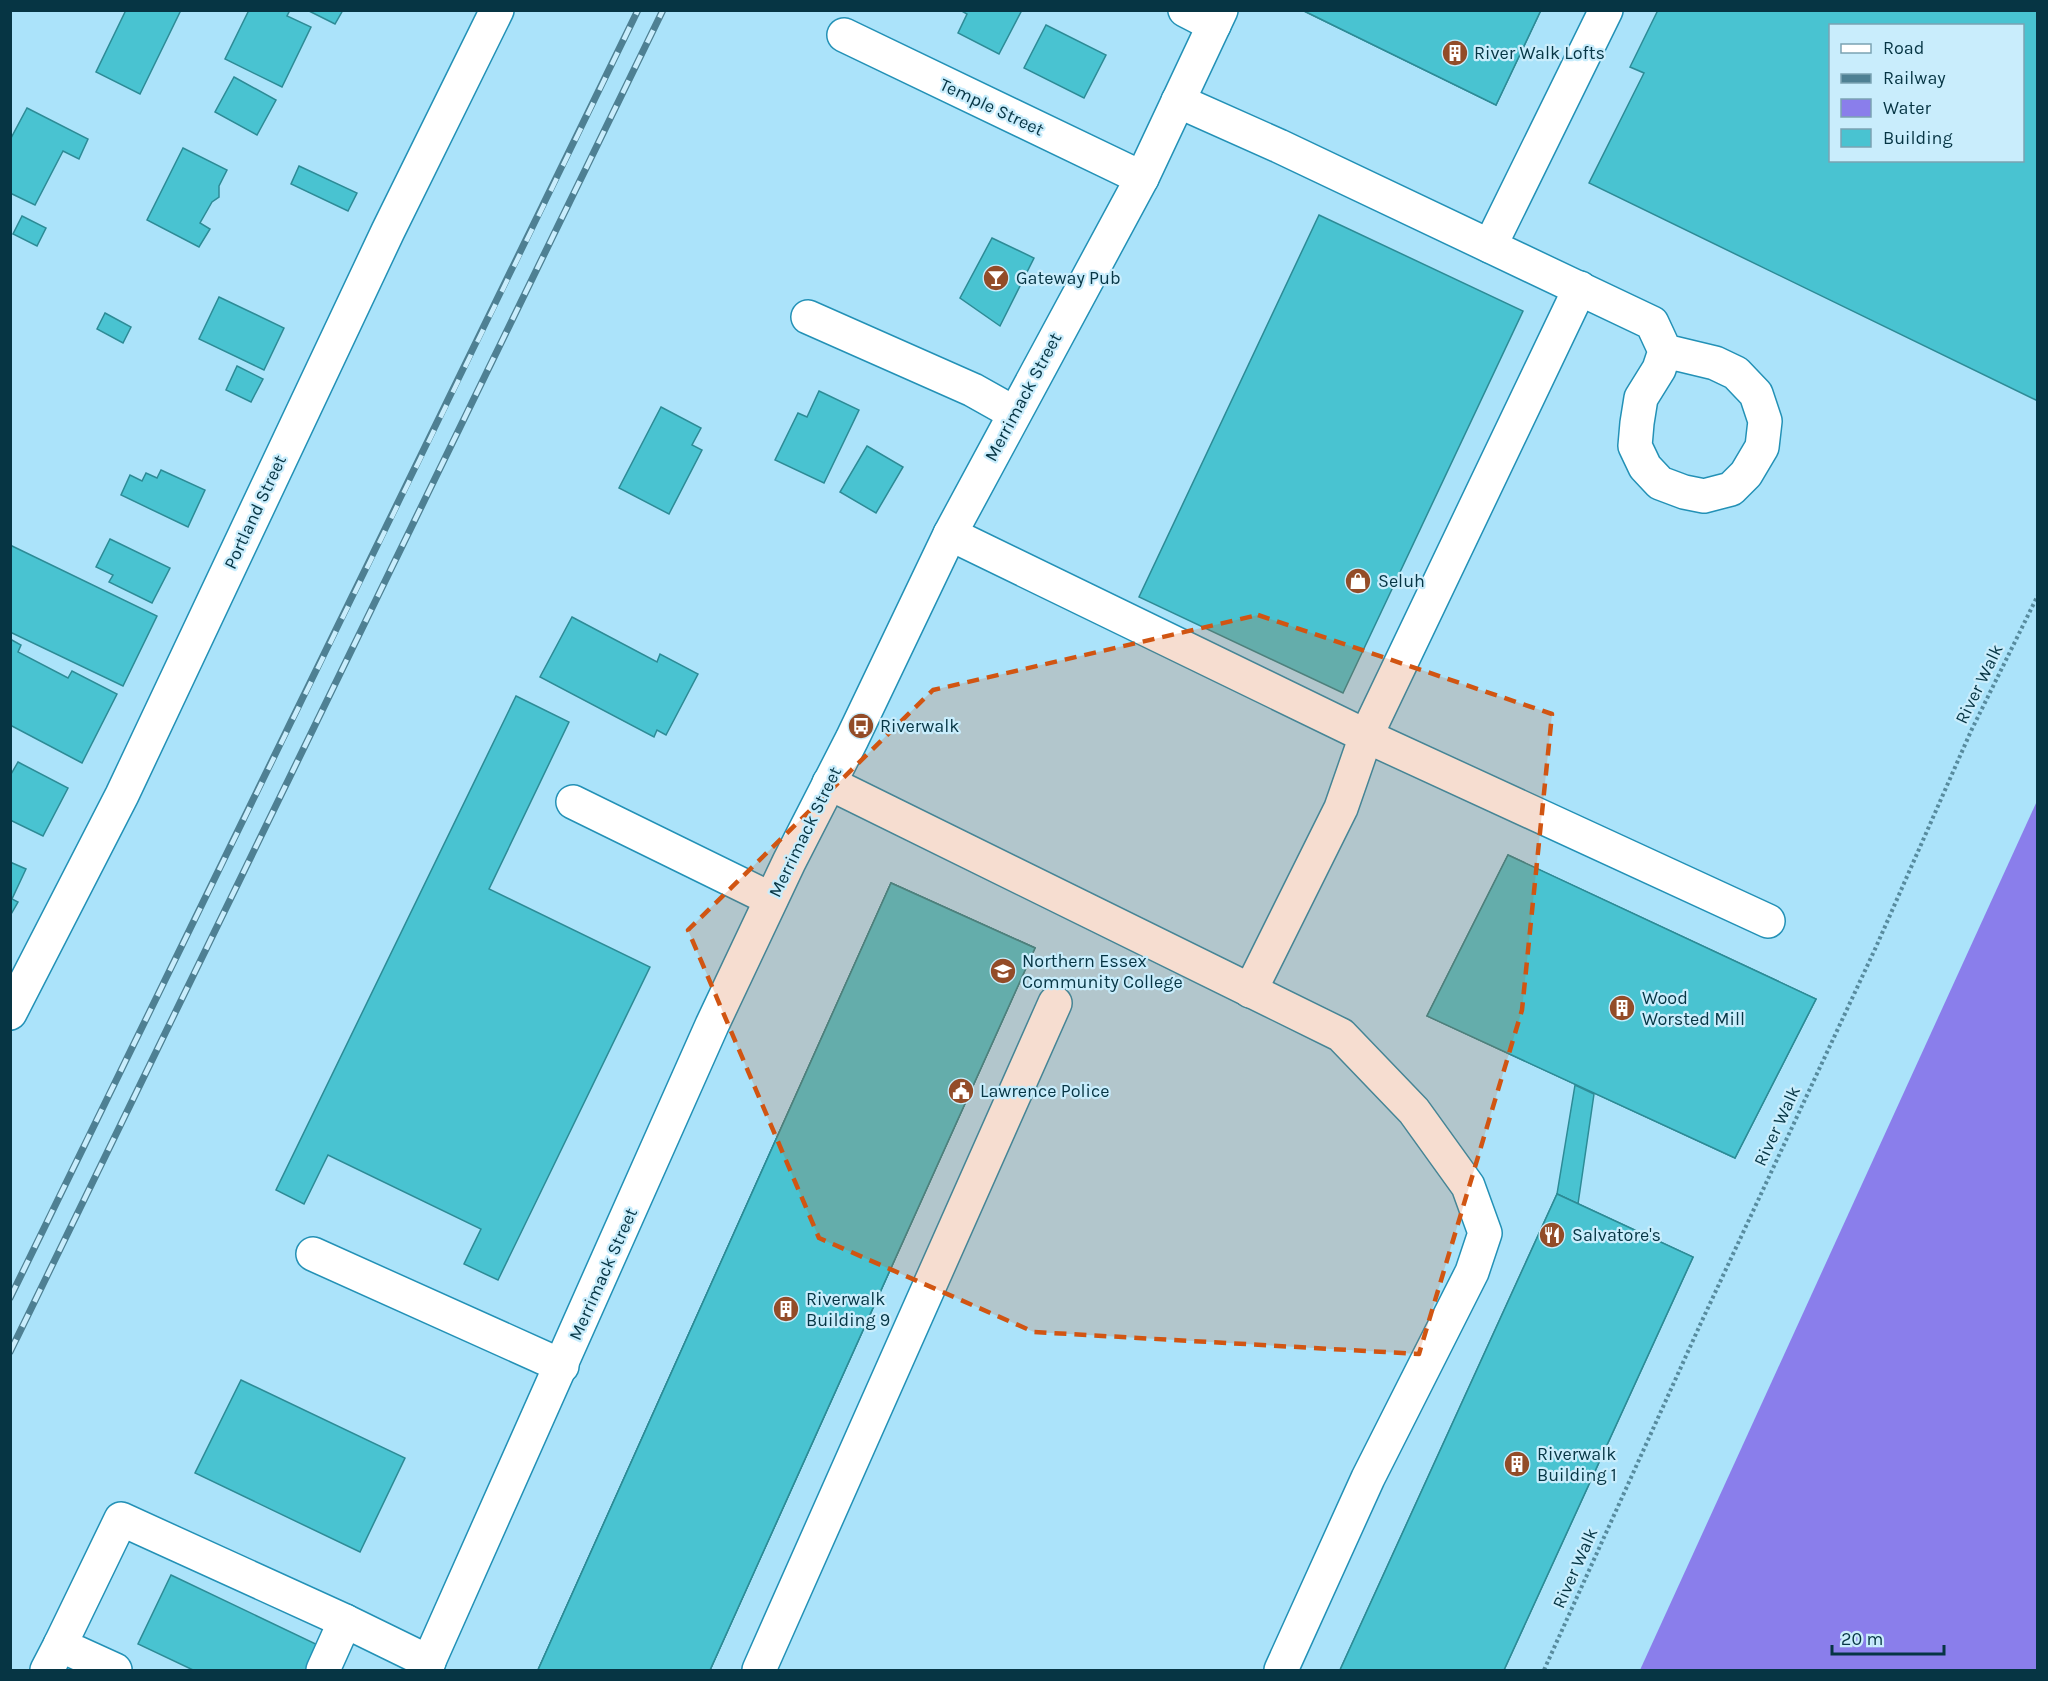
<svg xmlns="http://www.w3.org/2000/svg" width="2048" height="1681" font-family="Karla,sans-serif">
  <rect width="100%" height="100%" fill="#abe3fa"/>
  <polygon fill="#8a7eeb" points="2037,801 2037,1670 1640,1670"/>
  <g fill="#49c3d1" stroke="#2d8b96" stroke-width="1.5" fill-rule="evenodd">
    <polygon points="126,10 181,10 140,94 96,72"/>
    <polygon points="249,10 290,10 287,16 311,27 282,87 225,59"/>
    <polygon points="307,10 343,10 335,24"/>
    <polygon points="960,10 1022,10 999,54 958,33 967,14"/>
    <polygon points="1302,10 1541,10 1496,105"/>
    <polygon points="1302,10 1541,10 1496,105"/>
    <path d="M1658,10h380v391l-449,-218 55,-110 -14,-6zM1830,26h192v134h-192z"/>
    <polygon points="1046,25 1106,55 1084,98 1024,68"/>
    <polygon points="234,77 276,100 257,135 215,112"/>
    <polygon points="27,108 88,139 79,159 63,151 35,205 10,193 10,140"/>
    <polygon points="183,148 227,170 219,186 219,197 212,202 200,223 210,229 199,247 147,220"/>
    <polygon points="299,166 357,193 348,211 291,184"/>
    <polygon points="1319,215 1523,311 1343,693 1139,597"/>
    <polygon points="22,216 46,228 37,246 13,234"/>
    <polygon points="992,238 1034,258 1000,326 960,298"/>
    <polygon points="219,297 284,328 264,370 199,339"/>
    <polygon points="105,313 131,327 123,343 97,329"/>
    <polygon points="237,366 263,379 251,402 226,390"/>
    <polygon points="819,391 859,410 824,483 775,460 798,413 807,417"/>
    <polygon points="661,407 701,428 692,445 702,450 669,514 619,488"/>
    <polygon points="867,446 903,467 876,513 840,492"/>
    <polygon points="161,470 205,490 188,527 121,495 130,475 142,481 146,473 157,478"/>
    <polygon points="110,539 170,568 152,603 109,582 113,575 96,567"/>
    <polygon points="10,545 157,616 123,686 10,632"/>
    <polygon points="572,617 657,662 660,654 698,674 666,735 657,730 654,737 540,677"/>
    <polygon points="10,639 21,645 18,652 68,678 72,671 117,694 82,763 10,725"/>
    <polygon points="516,696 569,722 489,889 650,967 498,1280 464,1264 481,1229 328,1155 304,1204 276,1190"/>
    <polygon points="18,762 68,788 43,836 10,820 10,776"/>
    <polygon points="1508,855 1816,999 1735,1158 1427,1016"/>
    <polygon points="1508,855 1816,999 1735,1158 1427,1016"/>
    <polygon points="10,862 26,869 12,899 18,902 10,916"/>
    <polygon points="891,883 1035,948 710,1670 538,1670"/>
    <polygon points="891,883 1035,948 710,1670 538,1670"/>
    <polygon points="891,883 1035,948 710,1670 538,1670"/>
    <polygon points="1575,1085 1594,1094 1578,1204 1557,1194"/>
    <polygon points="1557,1194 1693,1257 1504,1670 1340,1670"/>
    <polygon points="1557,1194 1693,1257 1504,1670 1340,1670"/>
    <polygon points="241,1380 405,1458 360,1552 195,1473"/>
    <polygon points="171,1575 320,1646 308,1670 193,1670 138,1644"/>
  </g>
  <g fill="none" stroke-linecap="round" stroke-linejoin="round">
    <g stroke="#2391b6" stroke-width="36">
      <g id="minor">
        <polyline points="1185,10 1214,25"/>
        <polyline points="844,35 1142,178"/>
        <polyline points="1178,101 1279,146 1652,323 1665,351 1659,369 1641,398 1637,423 1635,446 1645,467 1660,483 1684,492 1704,496 1731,489 1746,474 1762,447 1765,421 1756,394 1736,373 1715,363 1665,351"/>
        <polyline points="1490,246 1606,10"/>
        <polyline points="808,317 973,390 1014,413"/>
        <polyline points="950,534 1366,736 1768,921"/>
        <polyline points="829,783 1341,1035 1414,1111 1468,1186 1485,1233 1472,1272 1368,1478 1281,1670"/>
        <polyline points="573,802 771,899"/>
        <polyline points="1250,991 1341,808 1366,736 1580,288"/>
        <polyline points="10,1013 122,795 388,231 497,10"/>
        <polyline points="313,1254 562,1366"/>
        <polyline points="47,1670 60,1645"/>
        <polyline points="115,1670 60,1645 121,1519 345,1621 429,1662"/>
        <polyline points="323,1670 345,1621"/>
        <polyline points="759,1670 1055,1003"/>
      </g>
    </g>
    <g stroke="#2391b6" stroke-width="36">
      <polyline id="major" points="425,1670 712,1025 789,862 852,739 950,534 1142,178 1221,10"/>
    </g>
    <polyline stroke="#578b9e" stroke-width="4" stroke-dasharray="3 3" stroke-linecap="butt" points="1544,1670 1700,1325 1876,947 1971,731 2038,595"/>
    <use href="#minor" stroke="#fff" stroke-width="33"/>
    <use href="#major" stroke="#fff" stroke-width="33"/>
    <g stroke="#4e8093" stroke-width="7">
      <g id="rail">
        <path d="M10,1298c209,-430 421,-858 628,-1288"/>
        <polyline points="10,1352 663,10"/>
      </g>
    </g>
    <use href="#rail" stroke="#c9edfc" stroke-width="4.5" stroke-dasharray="14" stroke-linecap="butt"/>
  </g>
  <path fill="#d15512" fill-opacity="0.2" stroke="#d15512" stroke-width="4.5" stroke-dasharray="12 8" stroke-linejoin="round" d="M1258,615l294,99 -30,296 -103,344 -385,-22 -215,-94 -131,-308 245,-240z"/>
  <defs>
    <g id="building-disc" transform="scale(1.35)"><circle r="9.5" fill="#934c28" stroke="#c9edfc"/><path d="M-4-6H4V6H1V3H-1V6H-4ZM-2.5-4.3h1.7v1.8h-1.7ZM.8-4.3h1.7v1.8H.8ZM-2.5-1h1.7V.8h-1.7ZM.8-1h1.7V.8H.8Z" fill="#fff"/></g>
    <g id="bar-disc" transform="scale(1.35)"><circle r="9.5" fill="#934c28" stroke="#c9edfc"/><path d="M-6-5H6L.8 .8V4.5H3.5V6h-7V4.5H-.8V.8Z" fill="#fff"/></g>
    <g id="shop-disc" transform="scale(1.35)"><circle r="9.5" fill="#934c28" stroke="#c9edfc"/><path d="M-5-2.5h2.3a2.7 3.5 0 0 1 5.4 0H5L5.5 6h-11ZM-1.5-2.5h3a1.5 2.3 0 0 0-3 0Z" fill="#fff"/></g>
    <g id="bus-disc" transform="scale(1.35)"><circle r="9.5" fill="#934c28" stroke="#c9edfc"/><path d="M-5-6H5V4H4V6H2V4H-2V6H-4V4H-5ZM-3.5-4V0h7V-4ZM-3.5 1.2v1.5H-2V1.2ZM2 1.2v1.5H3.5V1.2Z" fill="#fff"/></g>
    <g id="university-disc" transform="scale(1.35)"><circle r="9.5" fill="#934c28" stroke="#c9edfc"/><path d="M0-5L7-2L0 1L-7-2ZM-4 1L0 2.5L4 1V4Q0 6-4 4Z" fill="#fff"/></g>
    <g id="civic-disc" transform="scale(1.35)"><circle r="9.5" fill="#934c28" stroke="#c9edfc"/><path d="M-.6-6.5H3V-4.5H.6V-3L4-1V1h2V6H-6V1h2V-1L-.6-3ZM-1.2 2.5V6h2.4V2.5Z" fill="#fff"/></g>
    <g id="restaurant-disc" transform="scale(1.35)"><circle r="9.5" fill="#934c28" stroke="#c9edfc"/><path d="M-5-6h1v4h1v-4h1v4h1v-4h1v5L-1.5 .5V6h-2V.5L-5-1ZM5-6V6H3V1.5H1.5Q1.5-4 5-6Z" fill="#fff"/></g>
  </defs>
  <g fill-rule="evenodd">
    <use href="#building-disc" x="1455" y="53"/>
    <use href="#bar-disc" x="996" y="278"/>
    <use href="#shop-disc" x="1358" y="581"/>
    <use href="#bus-disc" x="861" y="726"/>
    <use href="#university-disc" x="1003" y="971"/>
    <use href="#building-disc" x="1622" y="1008"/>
    <use href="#civic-disc" x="961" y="1091"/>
    <use href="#restaurant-disc" x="1552" y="1235"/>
    <use href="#building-disc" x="786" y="1309"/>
    <use href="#building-disc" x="1517" y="1464"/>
  </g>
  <g text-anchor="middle" stroke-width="4.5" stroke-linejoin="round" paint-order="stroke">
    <g font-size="18" fill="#063544" stroke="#c9edfc" text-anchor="start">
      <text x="1474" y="59">River Walk Lofts</text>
      <text x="1016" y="284">Gateway Pub</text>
      <text x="1378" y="587">Seluh</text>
      <text x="880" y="732">Riverwalk</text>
      <text x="1022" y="967">Northern Essex<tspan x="1022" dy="21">Community College</tspan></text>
      <text x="1642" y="1004">Wood<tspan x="1642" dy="21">Worsted Mill</tspan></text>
      <text x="980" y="1097">Lawrence Police</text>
      <text x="1572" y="1241">Salvatore's</text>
      <text x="806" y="1305">Riverwalk<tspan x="806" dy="21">Building 9</tspan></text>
      <text x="1537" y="1460">Riverwalk<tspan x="1537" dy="21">Building 1</tspan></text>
    </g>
    <g font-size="18" fill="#063544" stroke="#c9edfc">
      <text transform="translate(992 107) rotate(25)" y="6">Temple Street</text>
      <text transform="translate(1023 397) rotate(-62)" y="6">Merrimack Street</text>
      <text transform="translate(255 512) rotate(-65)" y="6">Portland Street</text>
      <text transform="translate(1979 684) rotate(-64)" y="6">River Walk</text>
      <text transform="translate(805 832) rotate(-64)" y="6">Merrimack Street</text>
      <text transform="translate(1777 1126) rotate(-65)" y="6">River Walk</text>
      <text transform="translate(603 1274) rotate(-66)" y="6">Merrimack Street</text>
      <text transform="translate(1575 1568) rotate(-66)" y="6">River Walk</text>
    </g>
  </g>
  <rect width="2048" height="1681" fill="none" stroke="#063544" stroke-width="24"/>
  <rect x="1829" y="24" width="195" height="138" fill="#c9edfc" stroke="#7ba3b2" stroke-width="1.5"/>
  <rect x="1841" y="44" width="30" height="9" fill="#ffffff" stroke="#7ba3b2" stroke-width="1.5"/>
  <text x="1883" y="54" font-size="18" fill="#063544">Road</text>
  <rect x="1841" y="74" width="30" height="9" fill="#4e8093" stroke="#7ba3b2" stroke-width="1.5"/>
  <text x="1883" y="84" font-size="18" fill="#063544">Railway</text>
  <rect x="1841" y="99" width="30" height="18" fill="#8a7eeb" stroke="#7ba3b2" stroke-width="1.5"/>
  <text x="1883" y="114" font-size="18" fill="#063544">Water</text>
  <rect x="1841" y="129" width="30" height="18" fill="#49c3d1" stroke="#7ba3b2" stroke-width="1.5"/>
  <text x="1883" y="144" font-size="18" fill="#063544">Building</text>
  <path d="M1832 1645v9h112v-9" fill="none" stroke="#063544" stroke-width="3"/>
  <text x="1841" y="1645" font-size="18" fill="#063544" stroke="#c9edfc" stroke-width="4.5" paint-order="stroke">20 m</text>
</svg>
